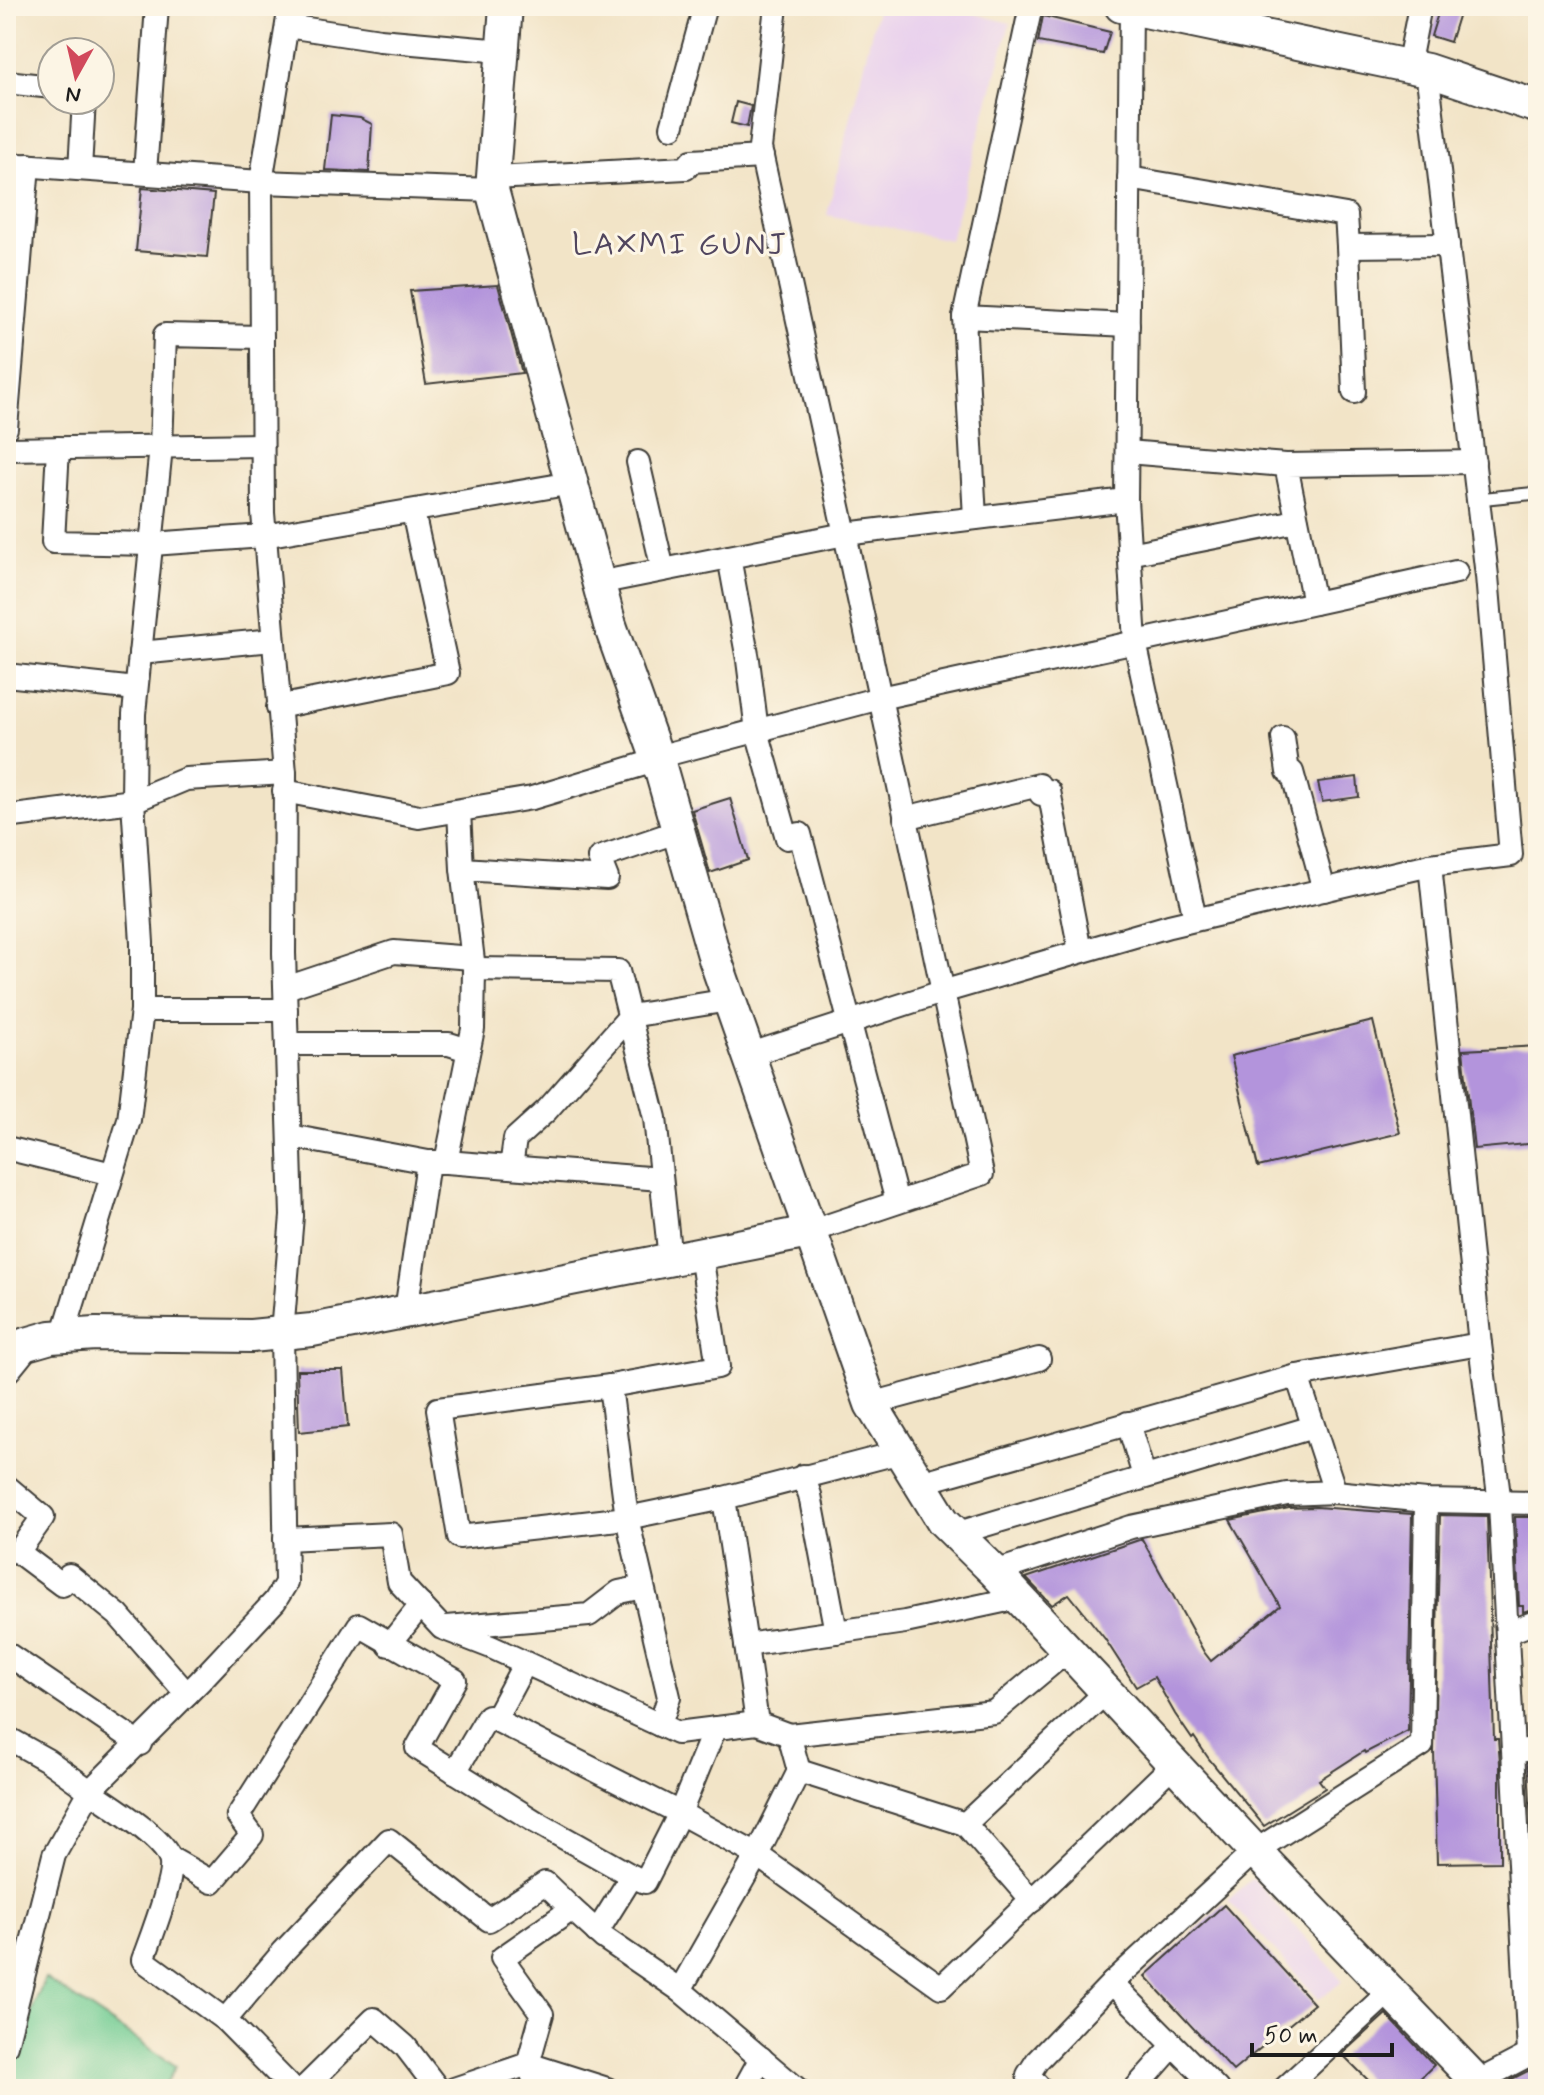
<svg xmlns="http://www.w3.org/2000/svg" width="1544" height="2095" font-family="Mynerve,sans-serif">
  <rect width="100%" height="100%" fill="#fcf5e5"/>
  <filter id="ink" filterUnits="userSpaceOnUse"><feTurbulence type="fractalNoise" baseFrequency=".0125" numOctaves="2"/><feDisplacementMap in="SourceGraphic" scale="16" xChannelSelector="R" yChannelSelector="G"/><feConvolveMatrix kernelMatrix="1 2 1 2 8 2 1 2 1" color-interpolation-filters="sRGB"/></filter>
  <filter id="wash" filterUnits="userSpaceOnUse"><feTurbulence type="fractalNoise" baseFrequency=".006" numOctaves="4" result="noise"/><feDisplacementMap in="SourceGraphic" scale="32" xChannelSelector="R" yChannelSelector="G"/><feGaussianBlur stdDeviation="1.8" result="paint"/><feColorMatrix in="noise" values="0 0 0 0 0 0 0 0 0 0 0 0 0 0 0 0 0 1.4 0 .05"/><feComposite in="paint" operator="in"/></filter>
  <g filter="url(#wash)">
    <rect width="100%" height="100%" fill="#f2e4c7"/>
    <g fill="#e9d1ed">
      <polygon points="878,6 944,6 1010,23 950,240 827,215"/>
      <polygon points="1253,1878 1343,1981 1319,1999 1228,1900"/>
    </g>
    <polygon fill="#71cc93" stroke="#467458" stroke-width="2" points="45,1978 176,2066 163,2089 6,2089 6,2077"/>
    <g id="blocks">
      <g fill="#b394dc">
        <polygon points="1440,7 1459,13 1450,42 1431,36"/>
        <polygon points="1043,16 1110,32 1103,54 1038,42"/>
        <polygon points="736,102 751,106 747,127 731,123"/>
        <polygon points="331,115 360,118 372,124 369,172 325,170"/>
        <polygon points="142,188 214,194 207,257 136,251"/>
        <polygon points="498,285 522,373 426,384 410,291"/>
        <polygon points="1357,777 1359,797 1322,802 1318,782"/>
        <polygon points="730,798 748,860 710,873 692,810"/>
        <polygon points="1373,1021 1400,1133 1258,1167 1231,1056"/>
        <polygon points="1538,1046 1538,1143 1474,1149 1463,1050"/>
        <polygon points="297,1370 343,1370 348,1427 299,1432"/>
        <polygon points="1316,1507 1412,1514 1408,1731 1365,1753 1364,1751 1319,1780 1325,1788 1264,1826 1209,1759 1194,1737 1192,1739 1175,1714 1154,1677 1136,1687 1105,1639 1069,1594 1052,1605 1026,1578 1142,1539 1204,1652 1211,1661 1280,1606 1230,1520 1289,1508"/>
        <polygon points="1440,1515 1487,1516 1494,1739 1498,1739 1500,1763 1500,1862 1437,1863 1434,1751"/>
        <polygon points="1515,1517 1538,1517 1538,1607 1523,1612 1523,1606 1519,1606"/>
        <polygon points="1538,1763 1538,1839 1532,1840 1528,1764"/>
        <polygon points="1224,1905 1314,2004 1233,2071 1145,1976"/>
        <polygon points="1386,2014 1434,2065 1409,2089 1377,2089 1342,2054"/>
        <polygon points="1538,2066 1538,2089 1517,2089 1510,2080"/>
      </g>
    </g>
  </g>
  <g filter="url(#ink)">
    <use href="#blocks" fill-opacity="0" stroke="#3c3a36" stroke-width="2"/>
    <g fill="none" stroke-linecap="round" stroke-linejoin="round">
      <g stroke="#3c3a36" stroke-width="15">
        <polyline id="lane" points="1478,499 1538,493"/>
      </g>
      <g stroke="#3c3a36" stroke-width="26">
        <g id="street">
          <path d="M290,6l-29,176 2,331 22,260 -1,180 8,263 -10,117 4,250 -11,18 -75,80 -110,110c20,14 73,46 80,68 6,16 -20,81 -27,101l82,60 68,69"/>
          <polyline points="776,6 760,148 845,534 982,1174 809,1232"/>
          <polyline points="1031,6 964,317 1128,325"/>
          <polyline points="1131,8 1126,500 1135,642 1195,919"/>
          <polyline points="287,26 380,40 502,51"/>
          <polyline points="1408,67 1420,6"/>
          <polyline points="1427,70 1487,576 1511,855 1430,865"/>
          <polyline points="6,82 52,87"/>
          <polyline points="672,127 705,6"/>
          <polyline points="6,164 261,182 492,190"/>
          <polyline points="80,169 84,100"/>
          <polyline points="145,173 157,6"/>
          <polyline points="493,178 686,168 692,161 762,157"/>
          <polyline points="1129,178 1346,215 1348,246 1448,245"/>
          <polyline points="1348,246 1354,392"/>
          <polyline points="964,317 975,518"/>
          <polyline points="6,428 28,165"/>
          <polyline points="58,448 53,542 152,544 264,536 572,483"/>
          <polyline points="6,449 262,445"/>
          <polyline points="1127,452 1286,465"/>
          <polyline points="638,462 663,570"/>
          <polyline points="1129,554 1297,521"/>
          <polyline points="729,557 748,660 757,731 787,838 800,834 897,1202"/>
          <polyline points="598,583 845,534 1126,500"/>
          <polyline points="1314,603 1286,465 1474,462"/>
          <polyline points="140,653 273,640"/>
          <polyline points="6,675 136,689"/>
          <polyline points="278,707 448,673 413,512"/>
          <polyline points="1283,738 1288,772 1292,772 1324,890"/>
          <polyline points="657,757 880,698 1456,572"/>
          <polyline points="284,791 419,817 532,798 658,760"/>
          <polyline points="459,811 462,869"/>
          <polyline points="6,817 133,801 186,779 285,773"/>
          <polyline points="905,818 1039,785 1041,794 1049,791 1080,951"/>
          <polyline points="474,969 462,869 607,878 599,858 679,831"/>
          <polyline points="286,988 394,952 472,958"/>
          <polyline points="142,1010 286,1010"/>
          <polyline points="287,1044 449,1044 468,1050"/>
          <polyline points="748,1055 942,992 1169,926 1430,865 1480,1344 1500,1504 1529,2054"/>
          <polyline points="290,1136 428,1162"/>
          <polyline points="6,1148 112,1174"/>
          <polyline points="446,1162 661,1179"/>
          <polyline points="511,1167 515,1139 547,1110 630,1016 729,1000"/>
          <polyline points="701,1254 718,1367 610,1386 627,1518 724,1498"/>
          <polyline points="406,1311 428,1162 446,1162 473,1029 474,969 618,971 655,1118 670,1260"/>
          <polyline points="63,1336 129,1120 142,1010 142,943 133,801 134,714 161,447 165,335 262,337"/>
          <polyline points="610,1386 438,1409 459,1537 627,1518 669,1697 660,1725"/>
          <polyline points="871,1404 1039,1359"/>
          <polyline points="1128,1423 1144,1476"/>
          <polyline points="901,1452 724,1498 746,1645 905,1622 1017,1598"/>
          <polyline points="803,1476 810,1495 836,1632"/>
          <polyline points="920,1483 1297,1376"/>
          <polyline points="6,1486 43,1517 18,1552 62,1585 69,1575 118,1615 187,1694"/>
          <polyline points="1335,1492 1297,1376 1480,1344"/>
          <polyline points="955,1534 1313,1427"/>
          <polyline points="285,1539 391,1534 399,1582 442,1628 491,1647 677,1733 757,1723"/>
          <polyline points="995,1572 1131,1527 1287,1494 1335,1492 1426,1501 1538,1503"/>
          <polyline points="447,1627 589,1615 619,1592 643,1587"/>
          <polyline points="1507,1633 1538,1621"/>
          <polyline points="389,1645 421,1605"/>
          <polyline points="6,1653 140,1744"/>
          <polyline points="495,1719 525,1663"/>
          <polyline points="715,1728 680,1813 757,1855 941,1987 1175,1763"/>
          <polyline points="789,1735 994,1712 1067,1651"/>
          <polyline points="6,1737 47,1760 90,1791 54,1855 6,2045"/>
          <polyline points="1514,1751 1538,1749"/>
          <polyline points="799,1771 965,1824 1106,1692"/>
          <polyline points="455,1772 488,1716 680,1813 645,1882 632,1876"/>
          <polyline points="965,1824 1032,1901"/>
          <polyline points="170,1858 212,1882 252,1835 238,1816 359,1625 455,1680 417,1748 536,1822 632,1876 597,1932"/>
          <polyline points="1112,1983 1217,2089"/>
          <polyline points="680,1990 757,1855 799,1771 789,1735 757,1723 746,1645"/>
          <polyline points="225,2020 284,1951 389,1840 489,1920 545,1883 572,1909"/>
          <polyline points="1477,2082 1538,2050"/>
          <polyline points="303,2089 374,2019 405,2046 438,2089"/>
          <polyline points="454,2089 528,2064 607,2089"/>
          <polyline points="538,2089 528,2064 542,2014 502,1958 572,1909 604,1938 680,1990 797,2089"/>
          <polyline points="744,2089 761,2058"/>
          <polyline points="1041,2089 1028,2075 1037,2061 1112,1983 1255,1851 1422,1745 1426,1501"/>
          <polyline points="1135,2089 1173,2046"/>
          <polyline points="1284,2089 1390,1991"/>
        </g>
      </g>
      <g stroke="#3c3a36" stroke-width="36">
        <g id="secondary">
          <polyline points="506,6 492,190 610,625 658,760 715,959 871,1404 943,1521 995,1572 1255,1851 1484,2089"/>
          <polyline points="1121,6 1427,70 1538,107"/>
          <polyline points="6,1366 23,1345 51,1337 96,1334 251,1336 312,1330 809,1232"/>
        </g>
      </g>
      <use href="#lane" stroke="#fff" stroke-width="11"/>
      <use href="#street" stroke="#fff" stroke-width="22"/>
      <use href="#secondary" stroke="#fff" stroke-width="32"/>
    </g>
  </g>
  <g text-anchor="middle" stroke-width="6" stroke-linejoin="round" paint-order="stroke">
    <g font-size="32" letter-spacing="2" fill="#51465f" stroke="#fcf5e5">
      <text x="680" y="254">LAXMI GUNJ</text>
    </g>
  </g>
  <rect width="1544" height="2095" fill="none" stroke="#fcf5e5" stroke-width="32"/>
  <g transform="translate(76 76) rotate(188)"><circle r="38" fill="#fcf5e5" stroke="#a29e95" stroke-width="2"/>
  <path d="M0-6L14 30L0 20L-14 30Z" fill="#d1495b"/>
  <text y="-12" font-size="22" font-weight="bold" text-anchor="middle" fill="#1c1c1c">N</text>
  </g>
  <path d="M1252 2043v12h140v-12" fill="none" stroke="#1c1c1c" stroke-width="4"/>
  <text x="1264" y="2043" font-size="24" fill="#1c1c1c" stroke="#fcf5e5" stroke-width="6" paint-order="stroke">50 m</text>
</svg>
